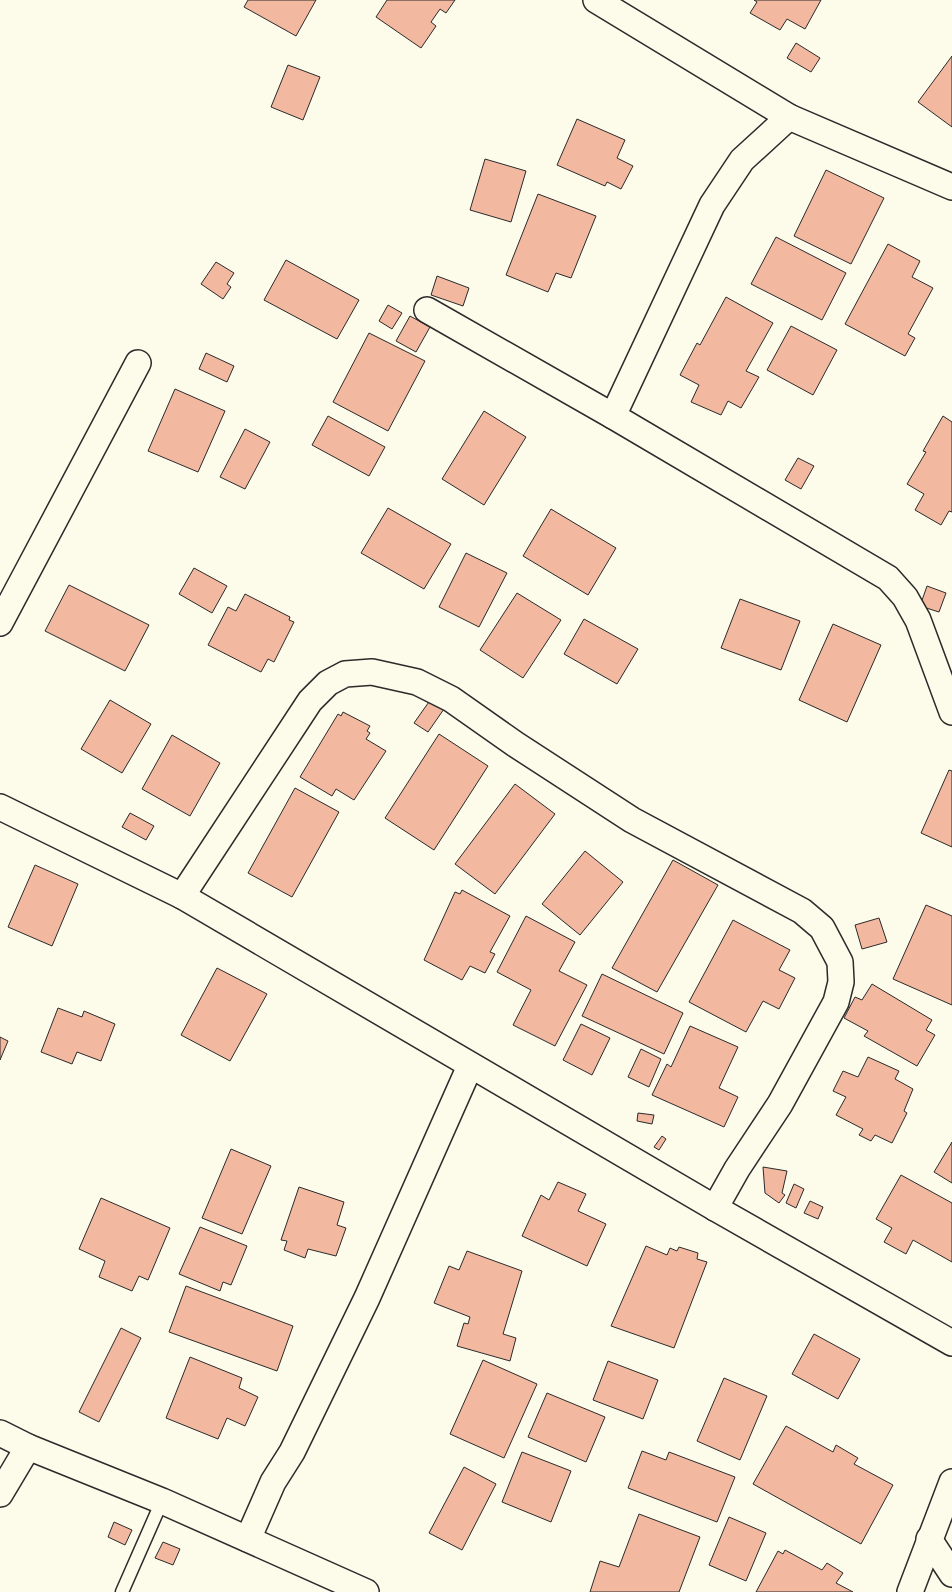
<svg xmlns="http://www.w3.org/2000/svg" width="952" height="1592" font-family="'Work Sans',sans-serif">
  <rect width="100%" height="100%" fill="#fdfbea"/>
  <g fill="#f2b8a0" stroke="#2b2b2b">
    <polygon points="248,0 316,0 296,36 244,7"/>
    <polygon points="387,0 455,0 446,13 440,9 431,22 436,26 421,48 376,17"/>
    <polygon points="754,0 821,0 805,29 787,19 780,30 750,13 757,2"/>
    <polygon points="796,43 820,58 811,72 787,58"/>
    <polygon points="952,56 952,127 918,102"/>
    <polygon points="288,65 320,77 303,120 271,107"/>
    <polygon points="577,119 625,140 617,158 633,166 621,189 607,182 605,186 557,165"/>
    <polygon points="485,159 526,171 511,222 470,210"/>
    <polygon points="826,170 884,198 851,264 794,236"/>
    <polygon points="538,194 596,216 571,278 556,273 548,292 506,275"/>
    <polygon points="776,237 846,273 822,320 751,284"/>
    <polygon points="888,244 920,261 912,277 933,288 908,334 915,338 905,356 845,324"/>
    <polygon points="286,260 359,300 337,339 264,300"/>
    <polygon points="216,262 234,273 227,284 231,287 223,299 201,284"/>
    <polygon points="437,276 469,288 463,306 431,295"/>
    <polygon points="726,297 773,323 746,371 759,377 741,408 728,401 721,415 691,402 699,385 680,375 697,343 700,345"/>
    <polygon points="388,305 402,313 392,329 379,321"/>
    <polygon points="410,316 430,327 416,352 396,341"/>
    <polygon points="791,326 837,350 813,395 767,370"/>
    <polygon points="369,333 425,361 388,431 333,402"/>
    <polygon points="206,353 234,366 227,382 199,369"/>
    <polygon points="175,389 225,411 198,472 148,451"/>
    <polygon points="484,411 526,437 484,505 442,479"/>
    <polygon points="328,416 385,447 369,476 312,445"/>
    <polygon points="943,416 952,422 952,512 949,511 941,525 915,510 924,494 907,484 926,452 923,451"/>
    <polygon points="245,429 270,442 245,489 220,477"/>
    <polygon points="798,458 814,466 801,489 785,480"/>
    <polygon points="388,508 451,544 424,589 361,553"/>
    <polygon points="551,509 616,548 588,595 523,556"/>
    <polygon points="466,553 507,573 479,627 439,607"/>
    <polygon points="194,568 227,586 212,613 179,594"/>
    <polygon points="69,585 149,625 125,671 45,631"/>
    <polygon points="927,586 946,593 939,612 920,606"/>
    <polygon points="517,593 561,620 523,678 480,650"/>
    <polygon points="245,594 290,617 289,620 294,622 274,662 268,659 261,672 208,645 228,607 236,611"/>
    <polygon points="740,599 800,621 781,670 721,648"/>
    <polygon points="584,619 638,649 617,684 564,654"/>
    <polygon points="833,624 881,645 847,722 799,700"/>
    <polygon points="431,699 444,709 428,732 414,723"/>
    <polygon points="110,700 151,724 122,773 81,749"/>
    <polygon points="343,712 370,726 367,731 370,733 366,739 386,751 354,800 336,789 332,796 300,777 338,714 341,716"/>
    <polygon points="439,734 488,766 434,850 385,818"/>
    <polygon points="172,735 220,763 190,816 142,789"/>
    <polygon points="949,770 952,771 952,847 921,833"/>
    <polygon points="515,784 555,814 495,894 455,864"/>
    <polygon points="295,788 339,812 292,897 248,873"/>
    <polygon points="130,813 154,826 146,840 122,827"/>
    <polygon points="585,851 623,882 580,935 542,904"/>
    <polygon points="673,860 718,885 657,992 612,968"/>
    <polygon points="35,865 78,884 52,946 8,927"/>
    <polygon points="462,890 510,916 490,952 495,954 485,973 470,966 462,980 424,960 455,892 460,894"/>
    <polygon points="926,905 952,916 952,1005 893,979"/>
    <polygon points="526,916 575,942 559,971 587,985 555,1046 513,1025 531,990 497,972"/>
    <polygon points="879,918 887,942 862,949 855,925"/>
    <polygon points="733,920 790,950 779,970 795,978 779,1009 763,1001 746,1032 689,1002"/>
    <polygon points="217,968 267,994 230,1061 181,1035"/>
    <polygon points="602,974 683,1013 664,1054 582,1016"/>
    <polygon points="872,984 932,1020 926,1030 935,1035 917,1066 864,1036 868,1031 844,1018 855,997 862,1000"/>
    <polygon points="58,1008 82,1017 84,1011 115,1024 101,1061 77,1052 72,1064 41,1052"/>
    <polygon points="581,1024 610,1038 592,1075 563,1060"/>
    <polygon points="690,1026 738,1047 719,1088 738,1097 724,1127 652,1095 667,1064 671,1067"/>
    <polygon points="0,1037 8,1041 0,1060"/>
    <polygon points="641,1049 661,1059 649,1087 628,1077"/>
    <polygon points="868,1057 899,1071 895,1079 913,1089 904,1111 907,1113 892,1143 875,1135 871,1141 859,1135 863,1129 836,1115 846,1097 833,1091 843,1071 858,1077"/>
    <polygon points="638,1113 654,1115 652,1124 637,1121"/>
    <polygon points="662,1136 666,1139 659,1150 654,1147"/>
    <polygon points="952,1142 952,1183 934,1172"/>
    <polygon points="231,1149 271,1166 242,1234 202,1218"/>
    <polygon points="763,1167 787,1171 782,1193 785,1195 779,1203 765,1193"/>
    <polygon points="901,1175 952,1203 952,1262 913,1240 906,1254 884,1242 892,1228 876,1219"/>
    <polygon points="558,1182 586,1194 578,1211 606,1224 587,1266 522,1236 541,1195 549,1200"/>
    <polygon points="794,1184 804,1189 796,1208 786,1203"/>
    <polygon points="299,1187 344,1202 337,1225 346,1228 336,1256 308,1249 305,1258 284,1250 287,1241 281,1240"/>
    <polygon points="101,1198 170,1228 148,1280 139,1276 132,1291 99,1277 105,1261 79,1249"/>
    <polygon points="810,1201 823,1207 818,1219 804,1213"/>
    <polygon points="200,1227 247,1246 231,1285 223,1282 220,1291 179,1274"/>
    <polygon points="646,1246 667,1255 670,1248 677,1251 679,1247 698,1253 697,1259 707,1262 674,1348 611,1326"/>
    <polygon points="467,1251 522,1271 503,1334 516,1338 510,1361 457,1346 464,1323 468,1324 470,1317 434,1303 449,1266 459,1270"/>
    <polygon points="186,1286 293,1326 277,1371 169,1332"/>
    <polygon points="121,1328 141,1338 99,1422 79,1412"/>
    <polygon points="814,1334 860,1359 838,1399 792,1374"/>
    <polygon points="190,1357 242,1378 239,1388 258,1397 245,1426 227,1418 218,1439 166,1418"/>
    <polygon points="483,1360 537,1384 504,1458 450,1434"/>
    <polygon points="608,1361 658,1380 643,1419 593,1400"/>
    <polygon points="724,1378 767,1396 740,1460 697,1441"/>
    <polygon points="547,1393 605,1417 586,1462 528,1437"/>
    <polygon points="786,1426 833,1452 836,1445 858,1458 854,1464 893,1485 861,1544 753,1484"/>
    <polygon points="642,1451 666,1460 669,1452 735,1477 717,1522 628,1488"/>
    <polygon points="522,1452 571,1471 551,1522 502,1502"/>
    <polygon points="464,1467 496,1484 462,1550 429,1533"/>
    <polygon points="639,1514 700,1537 679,1592 590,1592 600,1561 619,1567"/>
    <polygon points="729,1517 766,1533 746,1581 709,1565"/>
    <polygon points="114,1522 132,1530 125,1545 108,1537"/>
    <polygon points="163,1542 180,1549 173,1565 155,1558"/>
    <polygon points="785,1550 822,1570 827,1563 843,1573 836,1583 853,1592 756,1592 778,1551 783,1554"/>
  </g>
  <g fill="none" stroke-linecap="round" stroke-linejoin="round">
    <g stroke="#2b2b2b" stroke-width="15">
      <polyline id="lane" points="122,1592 162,1501"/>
    </g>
    <g stroke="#2b2b2b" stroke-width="28">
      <g id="street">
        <polyline points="596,0 789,117 952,187"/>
        <polyline points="427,310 613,416 888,578 905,597 918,620 952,712"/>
        <polyline points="613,416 712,205 742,160 789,117"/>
        <polyline points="0,623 138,363"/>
        <polyline points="0,807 182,896 715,1208 952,1343"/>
        <polyline points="182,896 310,701 328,683 345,674 372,672 417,682 451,699 515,744 632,820 802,911 822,928 840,962 841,982 836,1002 780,1104 737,1169 715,1208"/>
        <polyline points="0,1433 28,1447 162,1501 366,1592"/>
        <polyline points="0,1494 28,1447"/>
        <polyline points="248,1539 273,1482 292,1452 367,1298 470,1066"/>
        <polyline points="929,1539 952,1574"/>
        <polyline points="910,1592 952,1482"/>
      </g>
    </g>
    <use href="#lane" stroke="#fdfbea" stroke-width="12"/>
    <use href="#street" stroke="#fdfbea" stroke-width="25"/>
  </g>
</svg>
